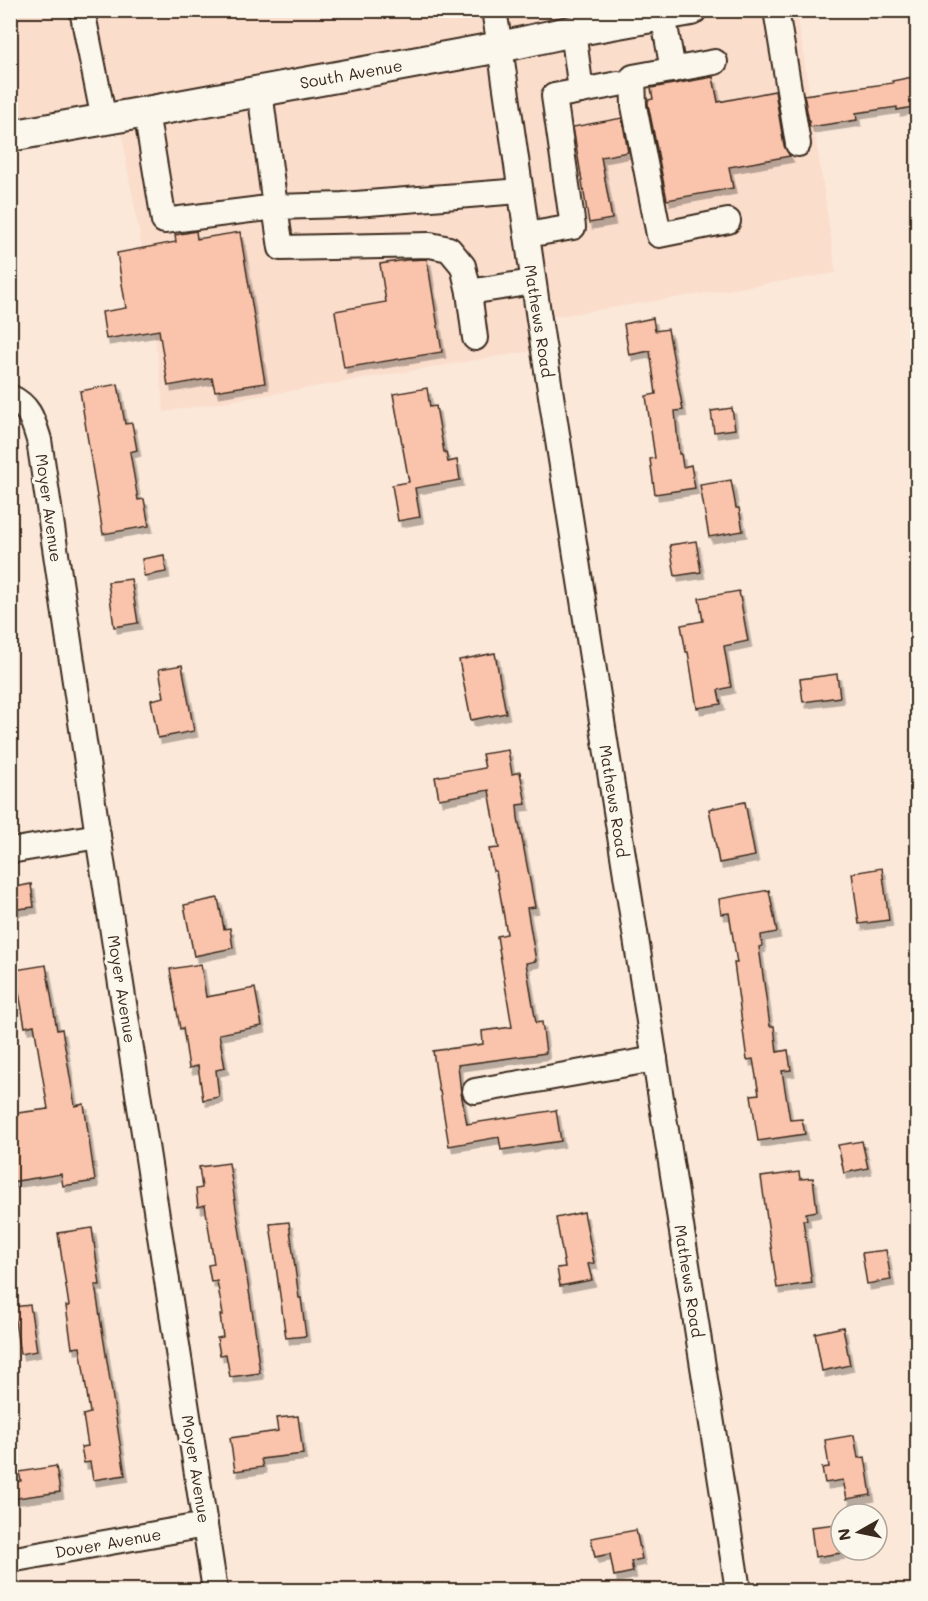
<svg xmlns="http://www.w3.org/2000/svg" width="928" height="1601" font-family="Mali,sans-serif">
  <defs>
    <filter id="shadow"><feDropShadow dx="3.5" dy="6" stdDeviation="0" flood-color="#0004"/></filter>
  </defs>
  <rect width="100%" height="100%" fill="#fbe8d9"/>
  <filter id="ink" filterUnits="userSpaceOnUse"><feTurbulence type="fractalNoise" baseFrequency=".0167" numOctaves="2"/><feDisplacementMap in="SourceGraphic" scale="12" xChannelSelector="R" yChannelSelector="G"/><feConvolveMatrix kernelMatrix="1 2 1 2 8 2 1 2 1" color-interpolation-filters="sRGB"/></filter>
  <g filter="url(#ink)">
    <polygon fill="#fbddcc" points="11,11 797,11 836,273 539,319 543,349 164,412 149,286 126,161 120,117 11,136"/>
    <g fill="#fac4ac" stroke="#3b2a1e" stroke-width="1.5" filter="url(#shadow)">
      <polygon points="918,76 918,106 897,110 897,107 856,113 857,120 810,127 804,95 893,83 892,81"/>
      <polygon points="713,77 718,102 775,91 784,146 790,156 729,167 733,188 667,200 648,104 648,100 653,99 651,88"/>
      <polygon points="622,118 628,152 601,157 612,219 589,223 573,127"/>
      <polygon points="196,231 197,239 240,232 265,383 215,391 212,378 168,386 159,330 106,339 102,312 126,308 117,253 176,242 175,235"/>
      <polygon points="427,259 442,352 344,368 335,311 386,302 380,264 406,260"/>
      <polygon points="653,318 655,331 668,329 683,410 675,411 679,454 681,454 683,467 691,465 695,488 655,494 650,459 655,458 646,396 656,394 650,351 629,355 624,324"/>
      <polygon points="118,384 125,424 132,423 137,450 130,452 138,500 144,499 149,526 103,534 80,391"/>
      <polygon points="427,388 430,407 436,406 444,452 446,452 448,462 457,460 460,480 415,488 420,517 398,521 392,485 409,482 393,394"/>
      <polygon points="732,408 735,429 714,432 711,411"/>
      <polygon points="731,480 736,508 739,508 743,531 709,537 700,485"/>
      <polygon points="696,541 701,572 675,576 670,545"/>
      <polygon points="164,555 166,572 144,576 142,559"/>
      <polygon points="131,579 138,623 114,627 108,582"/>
      <polygon points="739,591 748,641 724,646 731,687 718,690 721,704 697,708 688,652 686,652 681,625 703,621 699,598"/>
      <polygon points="495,653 506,713 471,720 459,660"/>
      <polygon points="182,665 194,731 158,738 151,700 164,697 159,669"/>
      <polygon points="837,674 840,697 803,702 800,679"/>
      <polygon points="508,750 512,774 520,772 526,804 517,805 518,818 535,907 527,908 536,961 526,963 536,1023 542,1022 546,1053 458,1065 461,1093 467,1124 556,1110 561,1141 501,1150 499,1137 449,1146 440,1091 439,1091 433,1051 483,1044 482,1031 512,1027 497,936 507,934 496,871 493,871 489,849 499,848 489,790 439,799 435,777 485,768 482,754"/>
      <polygon points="745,802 755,856 719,863 709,809"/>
      <polygon points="882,868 889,920 859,924 852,873"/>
      <polygon points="31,884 34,907 10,910 10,888"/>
      <polygon points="769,890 777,932 761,935 762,946 759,947 770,1026 774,1026 777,1052 788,1050 791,1070 782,1071 790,1120 802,1119 805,1134 758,1141 751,1095 759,1094 753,1059 747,1060 734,963 737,963 729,913 721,914 719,899"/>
      <polygon points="218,898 224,929 230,928 233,948 194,956 184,905"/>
      <polygon points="201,964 206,997 255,988 262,1026 219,1034 225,1068 216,1070 219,1097 203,1100 198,1066 189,1068 183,1028 180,1029 170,969"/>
      <polygon points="46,965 57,1030 62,1029 75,1106 84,1104 95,1181 63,1186 61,1174 10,1182 10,1114 48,1109 34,1025 25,1027 15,970"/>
      <polygon points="862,1141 868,1168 844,1173 838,1145"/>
      <polygon points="229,1163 257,1342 256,1342 260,1373 230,1377 226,1354 220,1355 217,1338 223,1337 220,1315 223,1315 217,1281 211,1282 208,1265 214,1264 205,1205 198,1207 196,1189 202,1188 199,1167"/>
      <polygon points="799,1172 800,1179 813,1178 817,1211 806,1213 807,1220 803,1220 812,1283 777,1288 761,1177"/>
      <polygon points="584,1212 594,1263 588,1264 592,1280 560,1286 557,1268 565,1267 556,1218"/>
      <polygon points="289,1222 299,1298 301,1298 306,1336 286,1338 270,1224"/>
      <polygon points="92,1228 100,1285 95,1285 125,1475 93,1480 90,1462 84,1463 81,1447 88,1446 83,1415 90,1413 80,1347 72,1348 66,1306 69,1306 58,1233"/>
      <polygon points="886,1250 891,1280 867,1284 862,1253"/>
      <polygon points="30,1305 37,1351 20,1354 13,1307"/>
      <polygon points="843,1327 850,1365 822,1371 815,1333"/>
      <polygon points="298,1416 303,1454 261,1459 263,1467 235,1471 230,1438 278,1431 276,1418"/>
      <polygon points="854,1435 858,1458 865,1457 871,1495 847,1499 843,1480 825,1483 822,1468 829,1467 825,1440"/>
      <polygon points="56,1466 60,1492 10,1499 10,1483 21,1481 19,1472"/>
      <polygon points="837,1524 841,1553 815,1557 811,1527"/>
      <polygon points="636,1530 642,1559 631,1561 633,1572 614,1576 610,1554 595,1557 591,1538"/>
    </g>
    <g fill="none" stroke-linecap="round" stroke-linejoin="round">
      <g stroke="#3b2a1e" stroke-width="28">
        <g id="minor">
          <polyline points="82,10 104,120"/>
          <polyline points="494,10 500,47 539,319 738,1590"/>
          <polyline points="776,10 798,144"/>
          <polyline points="663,15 673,70"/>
          <polyline points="715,62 633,77 634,106 659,235 728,221"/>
          <polyline points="581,91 618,84"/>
          <polyline points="146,112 164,221 275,207 260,91"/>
          <polyline points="527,235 573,227 554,96 581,91 573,31"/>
          <polyline points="469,292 463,266 449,249 430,245 281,248 275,207 343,205 520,191"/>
          <polyline points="475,338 469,292 533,282"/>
          <path d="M10,397c20,9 23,24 29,43l59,396 117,754"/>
          <polyline points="10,851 98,836"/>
          <polyline points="475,1091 655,1059"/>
          <polyline points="10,1560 205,1525"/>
        </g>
      </g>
      <g stroke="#3b2a1e" stroke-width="34">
        <polyline id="major" points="10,136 146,112 500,47 573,31 691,10"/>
      </g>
      <use href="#minor" stroke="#fbf7ec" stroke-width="24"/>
      <use href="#major" stroke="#fbf7ec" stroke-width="30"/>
    </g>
  </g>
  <g text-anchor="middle" stroke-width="6" stroke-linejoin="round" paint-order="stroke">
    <g font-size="16" fill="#3b2a1e" stroke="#fbf7ec">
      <text transform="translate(351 74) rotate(-10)" y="6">South Avenue</text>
      <text transform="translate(539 321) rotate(81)" y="6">Mathews Road</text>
      <text transform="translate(49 508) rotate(82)" y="6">Moyer Avenue</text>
      <text transform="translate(614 801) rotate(81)" y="6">Mathews Road</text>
      <text transform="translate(122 989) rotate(81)" y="6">Moyer Avenue</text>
      <text transform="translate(689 1281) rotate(81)" y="6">Mathews Road</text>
      <text transform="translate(196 1469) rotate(81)" y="6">Moyer Avenue</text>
      <text transform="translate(108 1543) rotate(-10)" y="6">Dover Avenue</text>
    </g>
  </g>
  <rect width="928" height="1601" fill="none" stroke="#fbf7ec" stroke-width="36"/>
  <rect x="18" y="18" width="892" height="1565" fill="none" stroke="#3b2a1e" stroke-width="2" filter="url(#ink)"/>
  <g transform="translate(859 1532) rotate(261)"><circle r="28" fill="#fbf7ec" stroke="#aea59a" stroke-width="1.5"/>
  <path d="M0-4.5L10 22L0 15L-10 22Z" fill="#3b2a1e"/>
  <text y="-9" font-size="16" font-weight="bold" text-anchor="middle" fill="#3b2a1e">N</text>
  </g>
</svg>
